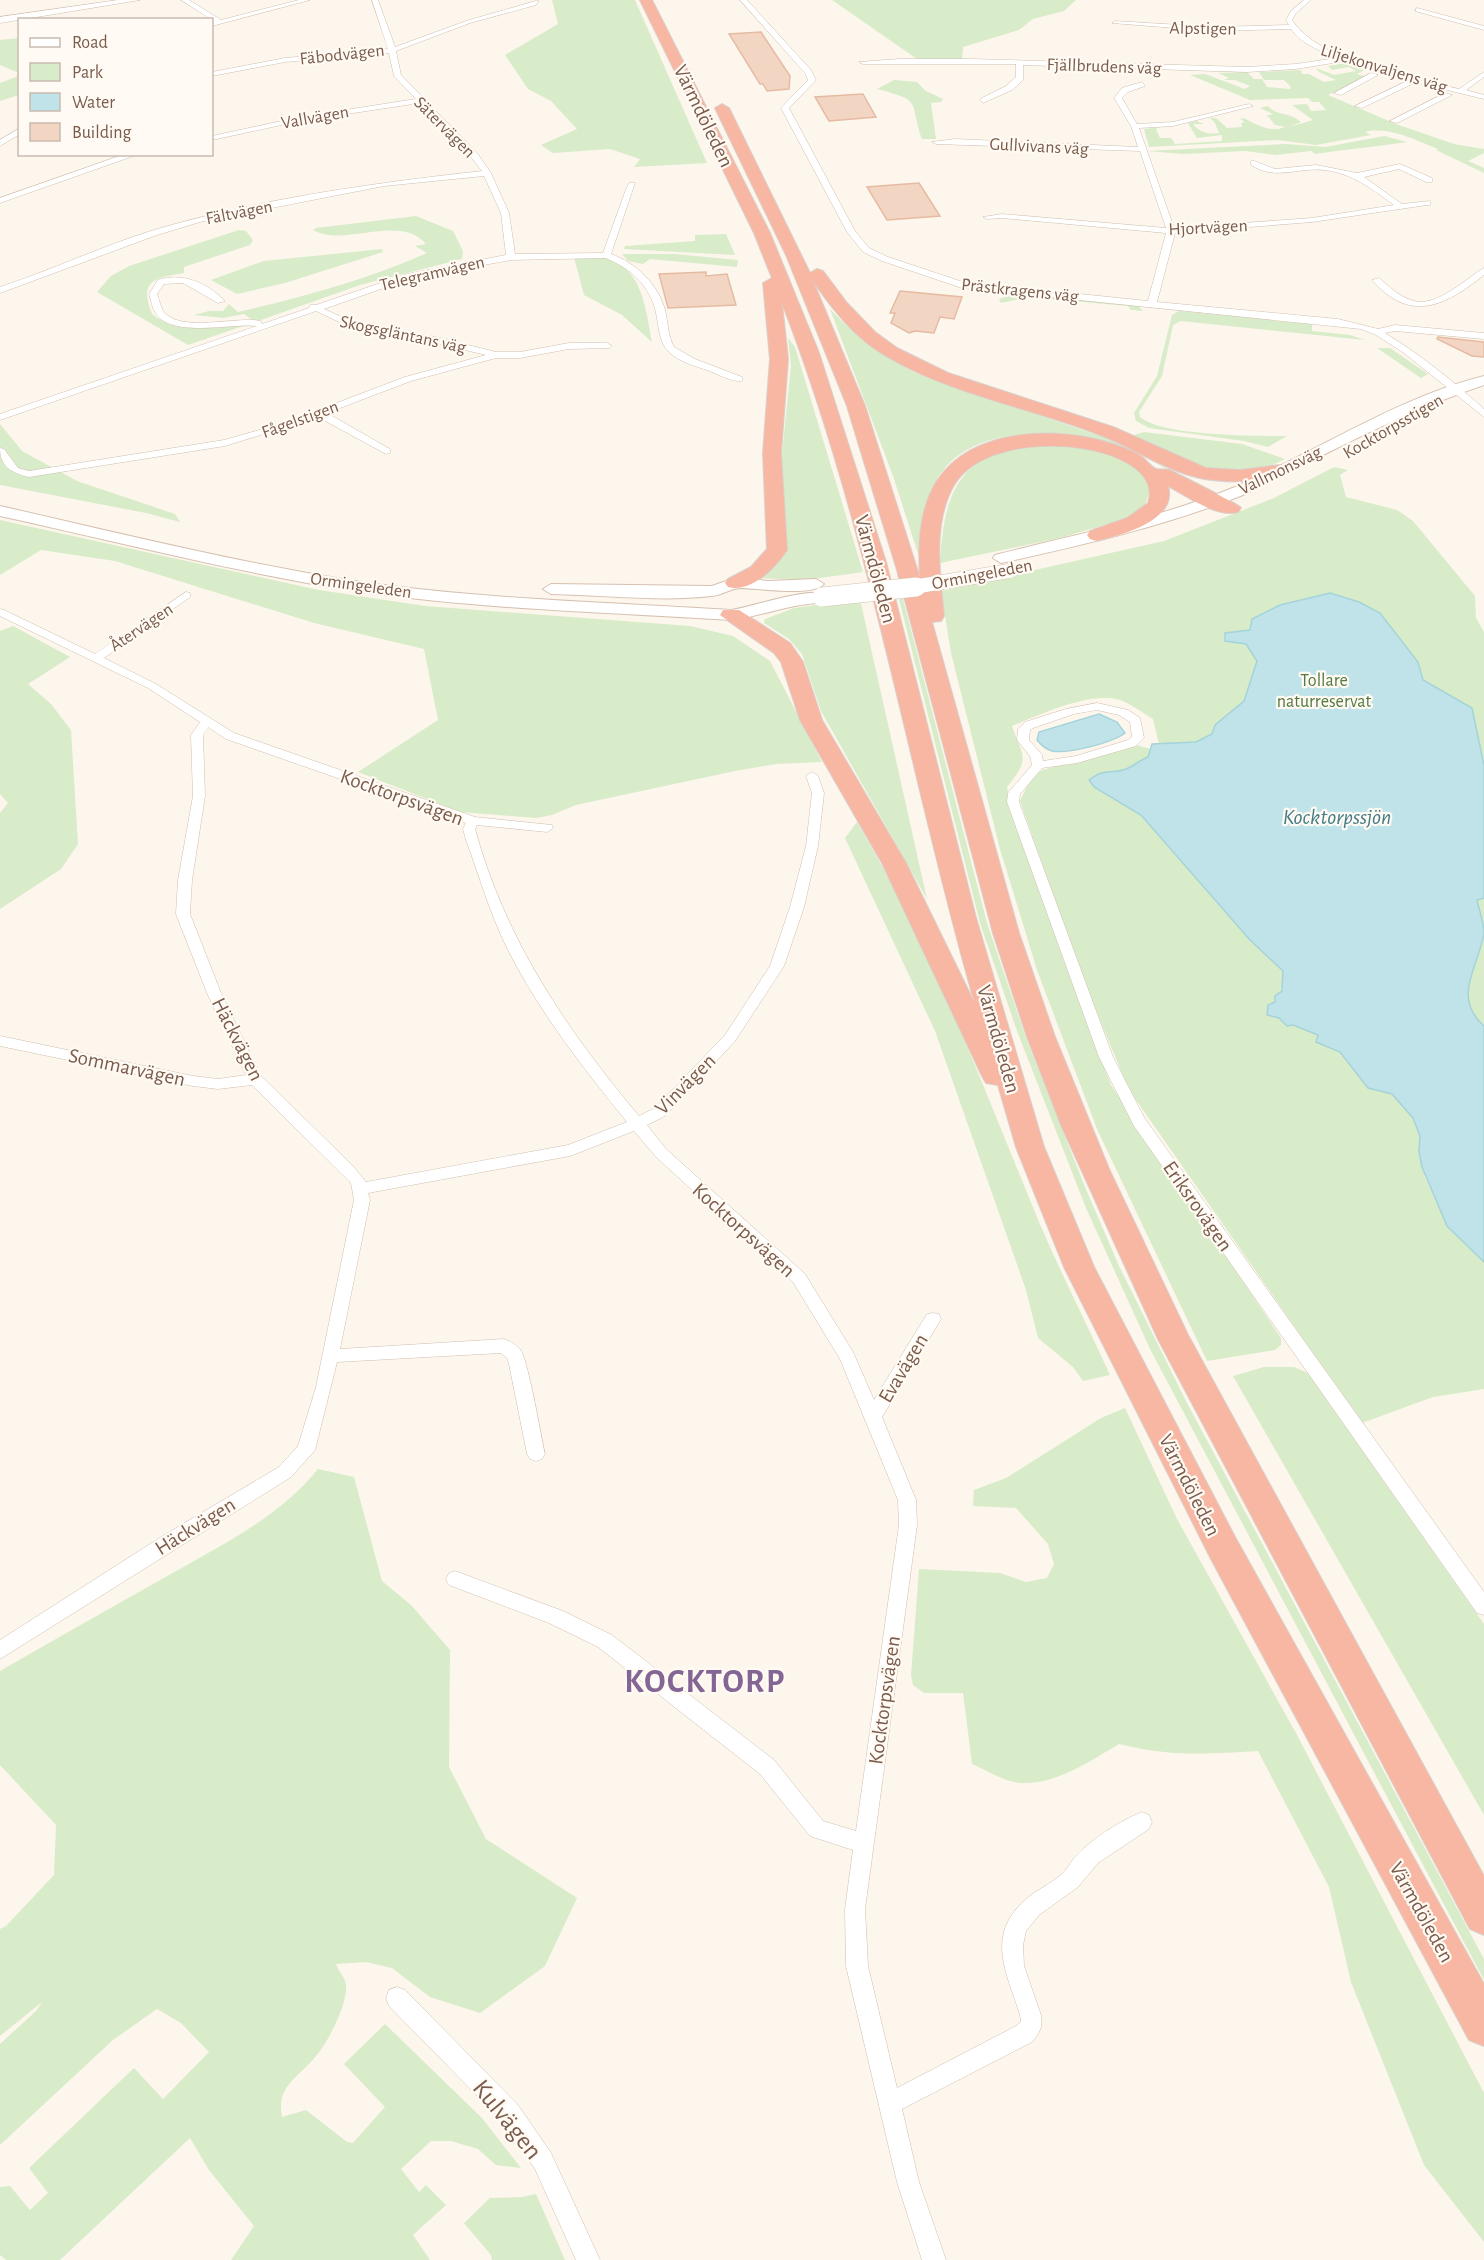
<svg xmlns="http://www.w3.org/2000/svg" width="1484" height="2260" font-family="'Alegreya Sans',sans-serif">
  <rect width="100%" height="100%" fill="#fdf6ec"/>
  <g fill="#d8ecc9">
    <polygon points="552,0 635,0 707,163 634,167 640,159 610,149 553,153 541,145 577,129 551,101 528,89 505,55 558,24"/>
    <polygon points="832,0 1076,0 1064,11 1033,19 1019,30 963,47 962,59 917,59"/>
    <polygon points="19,38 19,95 0,101 0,83 16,77 19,73 0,65 0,40"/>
    <path d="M1346,63l21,6 -10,5 10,3 -39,18 68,29 58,20 30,5v4l-16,8 16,7v5l-48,-23 2,-1c-21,-8 -49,-23 -73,-17l6,3 -55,10 -38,-5 -129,7 -5,-18 16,-2 -4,2 4,9h11l4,6 47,-3v-6l-25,3 -9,-15 8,-2 8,3h-11c5,8 17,11 26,9l-4,-10 -5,-5h6l11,10 15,-1 -1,-4 4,-1 -5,-3 4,-1c12,7 28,15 41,9l-10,-2 -6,-8 -3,-1 7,-2 -13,-6 8,-2c10,11 20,5 33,16l-12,5 24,-7 -21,-15 15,-1 4,7 15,-1 -7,-8h-7l-4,-4 -58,2 -60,-25 15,-1 40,15 5,-3 -15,-6h-11l5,-2 -11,-5 29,-1 7,7h8l5,8 23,2 1,-2 -7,-7h-20l-5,-8 42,-2 1,4h7l15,8 12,-2 -17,-8 -3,-4 18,7 22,-4 -7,-4 -17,3 -4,-4z"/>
    <path d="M894,80l23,2 9,9 17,8 -2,3 -10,1 5,36h-14c-13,-39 1,-38 -45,-50z"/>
    <path d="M1384,136l23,6c-31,5 -61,7 -92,12l-4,-3 -35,4 -31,-4 -62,3 -36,-3 139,-7 39,3z"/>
    <path d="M416,216l37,15 10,20 -1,8 -102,26 -99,35h-9l-8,-6 -21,4 -29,-3 15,-4h14l6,-7 9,8c65,-15 128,-32 189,-59l-12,-7 11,-2c-27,-31 -81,4 -113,-14l3,-2z"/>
    <path d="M239,230l7,1 7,9 -3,5 -66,22v6c-29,5 -46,7 -32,41 25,20 64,12 94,11l-58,20 -91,-53 14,-16 18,-10z"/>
    <polygon points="726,234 735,255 624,249 625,246 695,241 695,235"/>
    <polygon points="382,249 383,252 285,283 237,294 211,280 264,261"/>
    <polygon points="622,254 674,254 738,260 737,267 650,259 643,264 628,261"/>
    <path d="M574,257c12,0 26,-2 38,3 32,13 34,53 40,82l-30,-27 -38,-20z"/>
    <polygon points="1019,293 1137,305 1143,311 1131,310 1128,306 1028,297 1001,303 999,299"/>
    <path d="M830,309c25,27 53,47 86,64l193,66 29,13 68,39 -2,2c-23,-13 -48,-33 -72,-41 -59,-20 -162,-36 -197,31 -11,22 -11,53 -15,77l-27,-84z"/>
    <path d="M1179,311l133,13v7l38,4 15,5 -184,-19 -8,4 -11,51 -23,36 1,5c22,19 115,19 147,19l-19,11 -24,-6 -95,-13 -13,-7 -2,-8 23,-37 15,-61z"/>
    <polygon points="788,338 795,347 863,572 806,580 759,578 787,552 780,474 791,365"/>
    <polygon points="1377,348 1390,348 1428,374 1421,378"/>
    <polygon points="0,424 22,451 77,481 175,514 180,522 146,513 0,485"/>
    <polygon points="1144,432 1242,444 1285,459 1262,470 1208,472 1128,437"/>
    <path d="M1068,445c32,7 66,11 83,43l-6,17 -8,8 -16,7 -61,18 -120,25c3,-57 13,-103 76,-117 16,-3 35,-1 52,-1z"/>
    <path d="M1334,467l14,3 -8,5 6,22 51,13 16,11 62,75 1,22 8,14v555l-325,-443 -6,-25c-10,-6 -22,-15 -33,-19 -31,-9 -80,15 -108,26 12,33 18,32 -5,61l5,30 99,268 170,253v7l-6,5 -68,11 -110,-232 -60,-159 -37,-121 -49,-196 -10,-62 223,-50 110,-43z"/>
    <polygon points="0,520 319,590 425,606 690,626 733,636 770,661 822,762 776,764 735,771 576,805 552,815 536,818 460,812 358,772 438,720 424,649 314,623 115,561 41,550 0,575"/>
    <polygon points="860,599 927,899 821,711 802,654 789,639 764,623 765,619 794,608"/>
    <polygon points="899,599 903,599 987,923 1026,1038 1085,1187 1119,1266 1186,1401 1484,1959 1484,1980 1150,1349 1086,1208 1017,1031 980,923"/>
    <polygon points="13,626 70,657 28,684 51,704 71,730 78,844 61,869 0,909 0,813 8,803 0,794 0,631"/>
    <path d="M1136,745l15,4 -3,8c-8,3 -14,8 -22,12 -14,6 -22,-2 -37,12l5,6 47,28 109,125 33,31 -1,20 -6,5 3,22 8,8 6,-1 25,10 10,13 12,4 28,36 24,6 21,24 7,18 -1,16 6,25 22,49 37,36v127l-51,8 -71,26 -233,-333 -49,-118 -60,-171 10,-21 12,-10z"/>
    <path d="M857,822c75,126 126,265 182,400 22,52 48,102 71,153l-27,6 -10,-14 -35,-29 -12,-48 -91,-259 -90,-193z"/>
    <polygon points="1264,1367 1294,1367 1308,1373 1484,1624 1484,1815 1233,1376"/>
    <path d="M1125,1408l52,111 120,216 187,358v149l-60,-77 -73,-183 -22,-95 -71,-136c-52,3 -88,6 -139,-7 -29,17 -63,41 -99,39 -15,-1 -34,-13 -48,-19l-9,-71h-39l-11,-8 -2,-10 8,-106 81,4 26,9 21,-4 7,-14 -6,-20 -32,-36 -43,-2 1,-16 32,-12 95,-60z"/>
    <path d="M318,1469l36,8 28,104 29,24 39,45 -1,117 37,72 91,59 -32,68 -65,47 -50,-16 -38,-29 -26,-6 -30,2c2,6 9,14 10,20 2,19 -17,57 -30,72 -17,22 -40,28 -34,61l24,-7 41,32 6,1 32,-36 -41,-43 41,-40 97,94 39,50 -25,-3 -18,-16 -27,-8h-20l-30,28 18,23 7,-7 20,20 -33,30 17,25h-199l23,-34 -45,-56 -19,-32 -130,122h-54l-6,-5v-68l10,-1 20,24 18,-17 -19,-25 105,-100 29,31 46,-47 -28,-29 -24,-14 -44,31 -113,105v-101l36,-33 6,-9 -42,34v-107l6,-3 48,-51 2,-50 -56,-60v-94c54,-31 108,-62 162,-92 54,-31 117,-61 156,-110z"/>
    <polygon points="536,2194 565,2260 492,2260 491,2255 464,2223 490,2198 522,2197"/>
  </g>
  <g fill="#bfe3e8" stroke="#a5d3da" stroke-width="1.5">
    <path d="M1330,593l29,9 21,11 38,49 5,18 49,28 12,57v133l-7,2c2,10 7,22 7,33 -5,33 -33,64 0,93v236l-37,-36 -25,-59 -3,-15 1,-16 -7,-18 -21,-24 -24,-6 -28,-36 -24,-10 2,-7 -25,-10 -6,1 -8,-8 -12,-3 1,-10 7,-3v-6l7,-5 1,-20 -33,-31 -109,-125 -47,-28 -5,-7c17,-13 22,-5 37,-11 8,-3 14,-9 22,-12l4,-13 44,-2 16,-8 3,-9 29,-24 13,-40 -11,-17 -21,-3v-8l25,-3 2,-11 28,-14z"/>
    <path d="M1099,714l18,8 8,11c-13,10 -57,21 -73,18 -7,-2 -11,-6 -15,-11l2,-8z"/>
  </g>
  <g fill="#f3d5c3" stroke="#e6bba3" stroke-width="1.5">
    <polygon points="761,32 790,76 789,89 767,91 763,84 760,84 729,34"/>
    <polygon points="863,94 876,117 829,121 815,97"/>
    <polygon points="919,183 940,216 887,220 867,187"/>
    <polygon points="706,272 706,276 727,274 736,305 668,308 659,274"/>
    <polygon points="900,291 962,297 954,319 940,317 934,333 915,331 909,333 891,323 895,313 890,313"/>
    <polygon points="1438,337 1484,342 1484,357 1472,356 1437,339"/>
  </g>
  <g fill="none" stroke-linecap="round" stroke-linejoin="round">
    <g stroke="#d1beb0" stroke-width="1">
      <g id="minor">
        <polygon points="181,0 189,0 221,20 299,0 310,0 212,26 212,22 214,21"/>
        <path d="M372,0h6l17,47 71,-26 73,-21 -3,5 -66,18 -74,28 5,24 76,78 14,20 18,40 6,41 88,-1 22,-61 4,-9h6l-24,71c25,9 47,30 54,56 3,13 3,26 9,37l21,12 47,18v4c-11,1 -24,-7 -35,-11 -12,-4 -28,-8 -38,-18 -10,-9 -10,-25 -13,-39 -5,-26 -26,-46 -51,-55l-94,2 -99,18 -88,31 35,16 77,12 60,15h24l49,-9h38l5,3 -2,2 -41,1 -49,9h-24l-85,23 -84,32 63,36v4l-4,1 -68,-37 -93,29 -196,31c-17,-4 -29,-10 -29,-29l4,1 14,19 11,3 195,-31 60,-17 121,-46 81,-22 -50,-12 -82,-14 -38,-18 -316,109v-6l257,-88c-25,-3 -87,13 -102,-14 -3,-5 -4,-12 -6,-18l9,-14c25,-8 49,3 67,21l-7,2 -35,-20 -19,1 -7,10c2,5 4,14 7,18 17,21 72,4 97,9l1,3 47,-16 1,-3h6l91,-31 99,-19 -5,-42 -17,-37 -100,10 -184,36 -43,13 -157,58v-6c52,-17 102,-41 154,-57 104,-31 220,-47 328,-59l-11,-14 -51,-54 -120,18 -88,19v-4l88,-19 116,-18 -22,-23 -5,-23 -104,9 -73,14v-4l73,-14 103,-9z"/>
        <path d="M740,0h7l64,70 5,10 -27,28 66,123 14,17 19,9 75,25 185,19 18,-68 -164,-15 -15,1 -4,-2 19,-3 164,14 -26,-77 -204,-7 -4,-2 23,-3 183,8 -7,-21 -17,-28 8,-10 20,-6 3,4 -17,6 -6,6 15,26 36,-2 76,-18 4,2 -80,20 -34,2 35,100 138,-10 82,-13c-22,-16 -42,-32 -70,-35 -26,-3 -49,11 -73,-5v-4h3l21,8 41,-4 41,8 43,-9 32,14v4h-6l-27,-13 -35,8 38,27 28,-3v4h-3l-115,17 -137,11 -18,69 181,17 40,10 17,-4 89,8v6l-89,-8 -10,2c36,22 68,48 99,76v8l-80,-64 -28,-18 -15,-6 -399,-41 -80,-27 -19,-9 -16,-20 -66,-124 27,-28 -3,-7z"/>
        <path d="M1304,0h7l-15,13 -4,7c27,42 120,58 167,69l25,-17v5l-18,13 18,5v4l-78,-19 -61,-19 -49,8 -49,3 -224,-7v15l-11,10 -29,13 -3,-4 26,-13 10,-9v-13h-153l-4,-2 40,-3h72l276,8 49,-3 41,-6c-16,-7 -36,-14 -46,-29l-78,2 -101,-8 3,-2 98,6 76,-2 -3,-5 5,-9z"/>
        <polygon points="1417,8 1484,26 1484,30 1415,11"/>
        <polygon points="1371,73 1378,75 1341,95 1334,93"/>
        <polygon points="1405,82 1412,84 1362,108 1355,106"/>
        <polygon points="1445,93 1452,95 1397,123 1390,121"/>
        <polygon points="20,128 20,134 0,146 0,140"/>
        <polygon points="125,154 139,154 0,203 0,198"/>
        <path d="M1484,268v7c-40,32 -74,48 -112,5l7,-2c32,29 45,32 82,6 8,-5 15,-12 23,-16z"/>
        <path d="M186,592l4,1v4l-86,61 52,26 78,49 241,84 77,8 1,3 -6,4 -70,-7 -2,4c31,112 91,200 164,287l16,-8 70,-73 45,-69 20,-59 16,-61 6,-53 -6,-17 6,-4 6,4 6,17 -6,53 -14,61 -20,59 -49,75 -70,75 -18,9 19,24 139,125 48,78 21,48 53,-86 6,-1 6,1 2,5 -59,98 34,83 1,25 -52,384 3,57 29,122 119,-62 5,-4 -1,-7c-13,-42 -35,-79 5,-115 11,-10 26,-16 38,-27 5,-5 8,-12 14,-18 16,-17 43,-34 65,-43l7,3 3,7 -3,7 -51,34 -20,24 -39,28 -13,16 -3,14 1,21 17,49c2,12 -1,17 -9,27l-130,67 17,73 27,78h-24l-25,-78 -51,-216 -1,-57 8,-59 -43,-14 -50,-62 -162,-127 -49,-24 -100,-38 -3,-6 3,-6 6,-2 108,40 49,24 162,125 49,61 33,10 43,-306 -1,-25 -58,-141 -47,-77 -137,-125 -22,-26 -64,25 -202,37 2,7 -30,149 164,-10c6,2 12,6 16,10 8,10 21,87 25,105l-3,5 -6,2 -6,-2 -3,-5 -18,-90 -2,-6 -6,-5 -164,9 -22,88 -24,27 -291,182v-19l161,-103 118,-70 19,-21 18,-59 38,-187 -3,-17 -99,-98 -34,4 -25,-3 -193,-40v-10l193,40 25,3 28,-4 -39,-82 -31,-79 2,-34 15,-84 -2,-61 9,-13 -52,-34 -148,-72v-7l4,1 91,44zM208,727l18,12 240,84 -3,6 3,11c13,35 24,74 41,108 31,62 76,120 120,174l-59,23 -202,37 -14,-17 -91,-89 -40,-83 -31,-79 2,-34 13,-84 -2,-61z"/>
        <path d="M1097,703l31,7 12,8 4,20 -8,8 -59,17 -35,5 -22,26 -1,8 94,255 32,62 339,473v23l-7,-2 -343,-487 -35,-69 -92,-255 1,-9 24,-28 -2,-9 -13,-16 1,-11 7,-7 41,-13zM1097,710l22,5 11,7 2,15 -4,3 -52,16 -33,5 -1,-6 -13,-15 1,-10 3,-2 41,-14z"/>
        <polygon points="397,1987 405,1990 518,2105 551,2153 600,2260 576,2260 535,2169 502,2121 389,2006 386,1998 389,1990"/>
      </g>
    </g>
    <g stroke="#d1beb0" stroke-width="1">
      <polygon id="tertiary" points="118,0 140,0 0,23 0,17"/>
    </g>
    <g stroke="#d6c0b0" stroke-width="2">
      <g id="secondary">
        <path d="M1484,376v9c-53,18 -105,42 -155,67 -29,14 -57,30 -86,43 -78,31 -160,50 -242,68l-8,-5 2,-3c81,-21 163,-36 240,-68 83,-36 161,-89 249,-111z"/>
        <path d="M0,506c114,26 227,54 342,73 128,20 260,23 389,31 19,-2 87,-27 99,-13 -5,6 -14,6 -22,7 -27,3 -51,13 -77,16 -129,-8 -261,-11 -389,-31 -115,-19 -228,-48 -342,-73z"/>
        <path d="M735,578l34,3 47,-2 8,5c-10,13 -68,4 -85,4 -9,1 -17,7 -27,8 -52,6 -108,-1 -161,-2l-8,-5 8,-5 161,2z"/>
      </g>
    </g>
    <g stroke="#dad1cd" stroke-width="2">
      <g id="motorway">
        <path d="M640,0h12l118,233 49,120 67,209 90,356 68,229 50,120 141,270 249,447v62l-15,-6 -258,-481 -147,-292 -48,-120 -18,-62 -12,-2 -4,-7 -100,-213 -82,-143 -19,-58 -7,-9 -54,-38 3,-5h16l51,33 13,19 19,58 84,143 69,141c-67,-233 -105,-475 -193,-701l6,56 -7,94 6,97c-12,18 -36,43 -59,37l-3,-4 3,-4 23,-12 16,-18 -4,-96 7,-94 -7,-76 9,-5 -18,-45z"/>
        <path d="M722,104l7,4 81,165 7,-4 6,2 24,32 28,29 22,16 51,25 165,54 93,41 34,2 39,-5 10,6c-10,14 -72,11 -89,7 -36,-8 -66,-30 -100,-43 -71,-28 -148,-40 -214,-79 -31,-18 -53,-46 -73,-75l52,125 55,172c-2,-33 -1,-69 17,-97 35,-54 121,-55 176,-37 9,3 21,7 29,13 4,3 9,10 14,12 4,1 9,0 13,1 9,4 69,34 72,38l-3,4c-22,6 -51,-16 -70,-26 10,35 -47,49 -71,55l-7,-2 -3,-4 3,-4 37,-13 21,-15c21,-60 -156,-83 -194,-18 -22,38 -14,89 -10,131l-3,5 -9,1 87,311 36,104 54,132 79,166 296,541v59l-14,-6 -312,-590 -97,-214 -34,-88 -34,-104 -96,-363 -50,-164 -61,-151 -71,-147z"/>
      </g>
    </g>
    <use href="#minor" fill="#fff" fill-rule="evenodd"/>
    <use href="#tertiary" fill="#fff" fill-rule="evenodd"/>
    <use href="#secondary" fill="#fff" fill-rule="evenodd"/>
    <use href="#motorway" fill="#f7b7a3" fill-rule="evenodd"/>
    <g stroke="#d6c0b0" stroke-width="15" stroke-linecap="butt">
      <polyline id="secondary-bridge-far1" points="907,588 1009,571"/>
    </g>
    <g stroke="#d6c0b0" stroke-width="20" stroke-linecap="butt">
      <polyline id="secondary-bridge" points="822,597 916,587"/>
    </g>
    <use href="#secondary-bridge-far1" stroke="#fff" stroke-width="14"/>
    <use href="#secondary-bridge" stroke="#fff" stroke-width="19"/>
  </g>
  <g text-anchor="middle" stroke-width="4.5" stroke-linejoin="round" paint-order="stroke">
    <g font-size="18" fill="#7a5c4d" stroke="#fffaf3">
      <text transform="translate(1203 28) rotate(1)" y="6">Alpstigen</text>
      <text transform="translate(342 54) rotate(-6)" y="6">Fäbodvägen</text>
      <text transform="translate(1104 66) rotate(2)" y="6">Fjällbrudens väg</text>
      <text transform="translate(1384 68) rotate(17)" y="6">Liljekonvaljens väg</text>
      <text transform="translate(315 117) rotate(-10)" y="6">Vallvägen</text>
      <text transform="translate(445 127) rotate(45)" y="6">Sätervägen</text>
      <text transform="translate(1039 146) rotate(3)" y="6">Gullvivans väg</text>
      <text transform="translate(239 212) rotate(-11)" y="6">Fältvägen</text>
      <text transform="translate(1208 227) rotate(-3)" y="6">Hjortvägen</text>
      <text transform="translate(432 273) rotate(-13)" y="6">Telegramvägen</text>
      <text transform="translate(1020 290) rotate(6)" y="6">Prästkragens väg</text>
      <text transform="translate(403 334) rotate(12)" y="6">Skogsgläntans väg</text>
      <text transform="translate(300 419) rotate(-20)" y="6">Fågelstigen</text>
      <text transform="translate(1393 426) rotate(-30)" y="6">Kocktorpsstigen</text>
      <text transform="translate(1280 470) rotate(-26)" y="6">Vallmonsväg</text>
      <text transform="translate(982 574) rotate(-11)" y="6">Ormingeleden</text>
      <text transform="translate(361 585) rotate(8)" y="6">Ormingeleden</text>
      <text transform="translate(141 627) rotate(-34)" y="6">Återvägen</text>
    </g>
    <g font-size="18" fill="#537a41" stroke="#fffaf3">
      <text x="1324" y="686">Tollare<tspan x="1324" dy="21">naturreservat</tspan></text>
    </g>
    <g font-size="21" fill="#7a5c4d" stroke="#fffaf3">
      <text transform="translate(704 116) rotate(64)" y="7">Värmdöleden</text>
      <text transform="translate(876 569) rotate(75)" y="7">Värmdöleden</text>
      <text transform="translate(402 797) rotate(20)" y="7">Kocktorpsvägen</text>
      <text transform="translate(238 1039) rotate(63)" y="7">Häckvägen</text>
      <text transform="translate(999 1039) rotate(74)" y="7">Värmdöleden</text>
      <text transform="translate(127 1067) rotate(12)" y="7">Sommarvägen</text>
      <text transform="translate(685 1084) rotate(-45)" y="7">Vinvägen</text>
      <text transform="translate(1198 1206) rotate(55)" y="7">Eriksrovägen</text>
      <text transform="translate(744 1230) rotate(42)" y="7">Kocktorpsvägen</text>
      <text transform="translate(903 1368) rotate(-59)" y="7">Evavägen</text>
      <text transform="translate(1190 1485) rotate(63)" y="7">Värmdöleden</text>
      <text transform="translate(195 1526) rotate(-32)" y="7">Häckvägen</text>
      <text transform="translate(884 1700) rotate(-82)" y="7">Kocktorpsvägen</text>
      <text transform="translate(1422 1912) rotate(61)" y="7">Värmdöleden</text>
    </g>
    <g font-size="22" font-style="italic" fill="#437c86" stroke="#fffaf3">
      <text x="1337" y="824">Kocktorpssjön</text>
    </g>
    <g font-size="26" fill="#7a5c4d" stroke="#fffaf3">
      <text transform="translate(508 2119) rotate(51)" y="9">Kulvägen</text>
    </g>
    <g font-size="33" font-weight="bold" letter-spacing="1.5" fill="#846695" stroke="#fffaf3">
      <text x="705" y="1692">KOCKTORP</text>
    </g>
  </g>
  <rect x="18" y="18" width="195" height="138" fill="#fffaf3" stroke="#cabbb1" stroke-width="1.5"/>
  <rect x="30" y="38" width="30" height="9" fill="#ffffff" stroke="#cabbb1" stroke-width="1.5"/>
  <text x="72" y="48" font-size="18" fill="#7a5c4d">Road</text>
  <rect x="30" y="63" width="30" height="18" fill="#d8ecc9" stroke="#cabbb1" stroke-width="1.5"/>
  <text x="72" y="78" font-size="18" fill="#7a5c4d">Park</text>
  <rect x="30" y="93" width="30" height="18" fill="#bfe3e8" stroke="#cabbb1" stroke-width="1.5"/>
  <text x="72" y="108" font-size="18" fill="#7a5c4d">Water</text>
  <rect x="30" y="123" width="30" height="18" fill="#f3d5c3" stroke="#cabbb1" stroke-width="1.5"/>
  <text x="72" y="138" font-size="18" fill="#7a5c4d">Building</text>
</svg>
